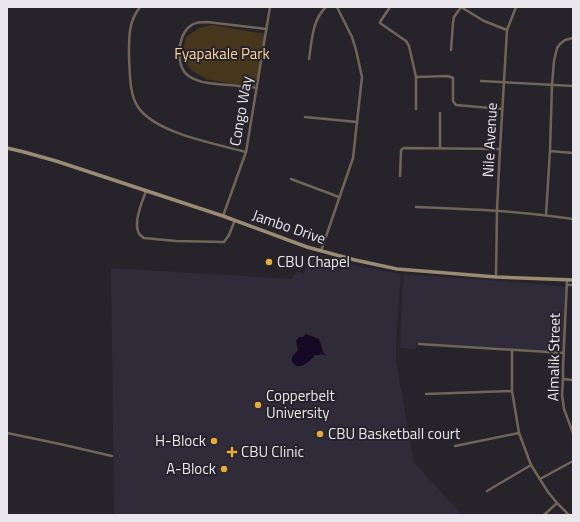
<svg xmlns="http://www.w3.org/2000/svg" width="580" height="522" font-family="'Titillium Web',sans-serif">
  <rect width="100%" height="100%" fill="#26232b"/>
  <g fill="#302b39">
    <polygon points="318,255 353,265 401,274 396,343 396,362 414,462 462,515 114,515 111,268 292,279 297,271 304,274 307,264 311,258"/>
    <polygon points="403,274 540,284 565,287 563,352 416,343 416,349 400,348"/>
  </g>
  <polygon fill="#46361c" points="212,25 265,34 256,88 206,79 192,71 185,62 183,51 186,37 199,28"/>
  <path fill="#150926" d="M306,334l13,5 3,9 1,4 3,3h-1l-3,-1 -3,1h-4c-4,5 -15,16 -21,9 -1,-1 -3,-4 -2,-6 0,-2 4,-5 6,-8l-2,-9 3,-4h4z"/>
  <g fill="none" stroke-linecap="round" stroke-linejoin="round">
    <g stroke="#706657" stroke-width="2.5">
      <path d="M140,7c-12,15 -11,32 -11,49 1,16 0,38 9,51 17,26 78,37 108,45"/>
      <polyline points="390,7 380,22 380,23 406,41 409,46 416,77 416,109"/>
      <polyline points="451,50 453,23 454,17 461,7 484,21 507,30"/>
      <path d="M309,59c3,-18 3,-39 17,-52"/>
      <polyline points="416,77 448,76 453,78 453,101 456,105 502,109"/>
      <polyline points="481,81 573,86"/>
      <path d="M257,88c-7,-1 -13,-2 -19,-2 -16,-2 -34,-1 -48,-9 -15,-9 -13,-40 -1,-50 5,-5 12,-5 18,-5l59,7"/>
      <polyline points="440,113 440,148"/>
      <polyline points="305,117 357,122"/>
      <polyline points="550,151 573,153"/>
      <polyline points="400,176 401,151 402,149 404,148 500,149"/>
      <polyline points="291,179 339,197"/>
      <path d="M146,191c-4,11 -17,40 -2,47l32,3 48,1 5,-7 6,-15"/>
      <path d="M416,207c53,2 105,4 157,12"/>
      <polyline points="546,215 550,151 552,85 554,61 557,48 560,44 565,40 573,38"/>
      <polyline points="223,216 246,152 270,7"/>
      <polyline points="321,251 353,158 362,77 356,50 352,37 337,7"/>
      <polyline points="496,277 497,210 500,149 507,30 516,7"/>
      <polyline points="567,280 563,367 563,379 562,395 564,409 573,433"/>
      <polyline points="567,285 573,285"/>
      <polyline points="419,344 564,353"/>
      <polyline points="512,350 512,391 519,433 531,465 548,492 557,503 569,515"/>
      <polyline points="563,379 573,380"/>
      <polyline points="426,394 512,391"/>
      <polyline points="7,433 60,444 112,456"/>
      <polyline points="455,446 519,433"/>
      <polyline points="540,479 573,461"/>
      <polyline points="487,491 531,465"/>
      <polyline points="544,515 557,503"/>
    </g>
    <polyline stroke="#9a8b72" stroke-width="3.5" points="7,148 24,152 56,161 223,216 307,247 355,260 397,269 422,271 496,277 573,280"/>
  </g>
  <g fill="#e9ab37" stroke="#26232b" stroke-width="1.5">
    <circle cx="269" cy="262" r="4"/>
    <circle cx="258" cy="405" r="4"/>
    <circle cx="320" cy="434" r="4"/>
    <circle cx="214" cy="441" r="4"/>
    <path d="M230 446h4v4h4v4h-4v4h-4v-4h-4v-4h4z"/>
    <circle cx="224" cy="469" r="4"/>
  </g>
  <g text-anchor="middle" stroke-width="4" stroke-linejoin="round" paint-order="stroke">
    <g font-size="15" fill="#fcd599" stroke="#26232b">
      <text x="222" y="59">Fyapakale Park</text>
    </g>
    <g font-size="15" fill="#e9e7ed" stroke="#26232b">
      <text transform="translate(241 111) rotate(-80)" y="5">Congo Way</text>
      <text transform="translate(490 140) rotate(-87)" y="5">Nile Avenue</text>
      <text transform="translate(289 227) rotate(19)" y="5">Jambo Drive</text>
      <text transform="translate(554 357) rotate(-89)" y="5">Almalik Street</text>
    </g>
    <g font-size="15" fill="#e9e7ed" stroke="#26232b" text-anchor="start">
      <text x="277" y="267">CBU Chapel</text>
      <text x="266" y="401">Copperbelt<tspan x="266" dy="17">University</tspan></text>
      <text x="328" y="439">CBU Basketball court</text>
      <text x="206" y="446" text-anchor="end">H-Block</text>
      <text x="241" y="457">CBU Clinic</text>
      <text x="216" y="474" text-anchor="end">A-Block</text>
    </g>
  </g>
  <rect width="580" height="522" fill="none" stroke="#e9e7ed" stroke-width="16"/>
</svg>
